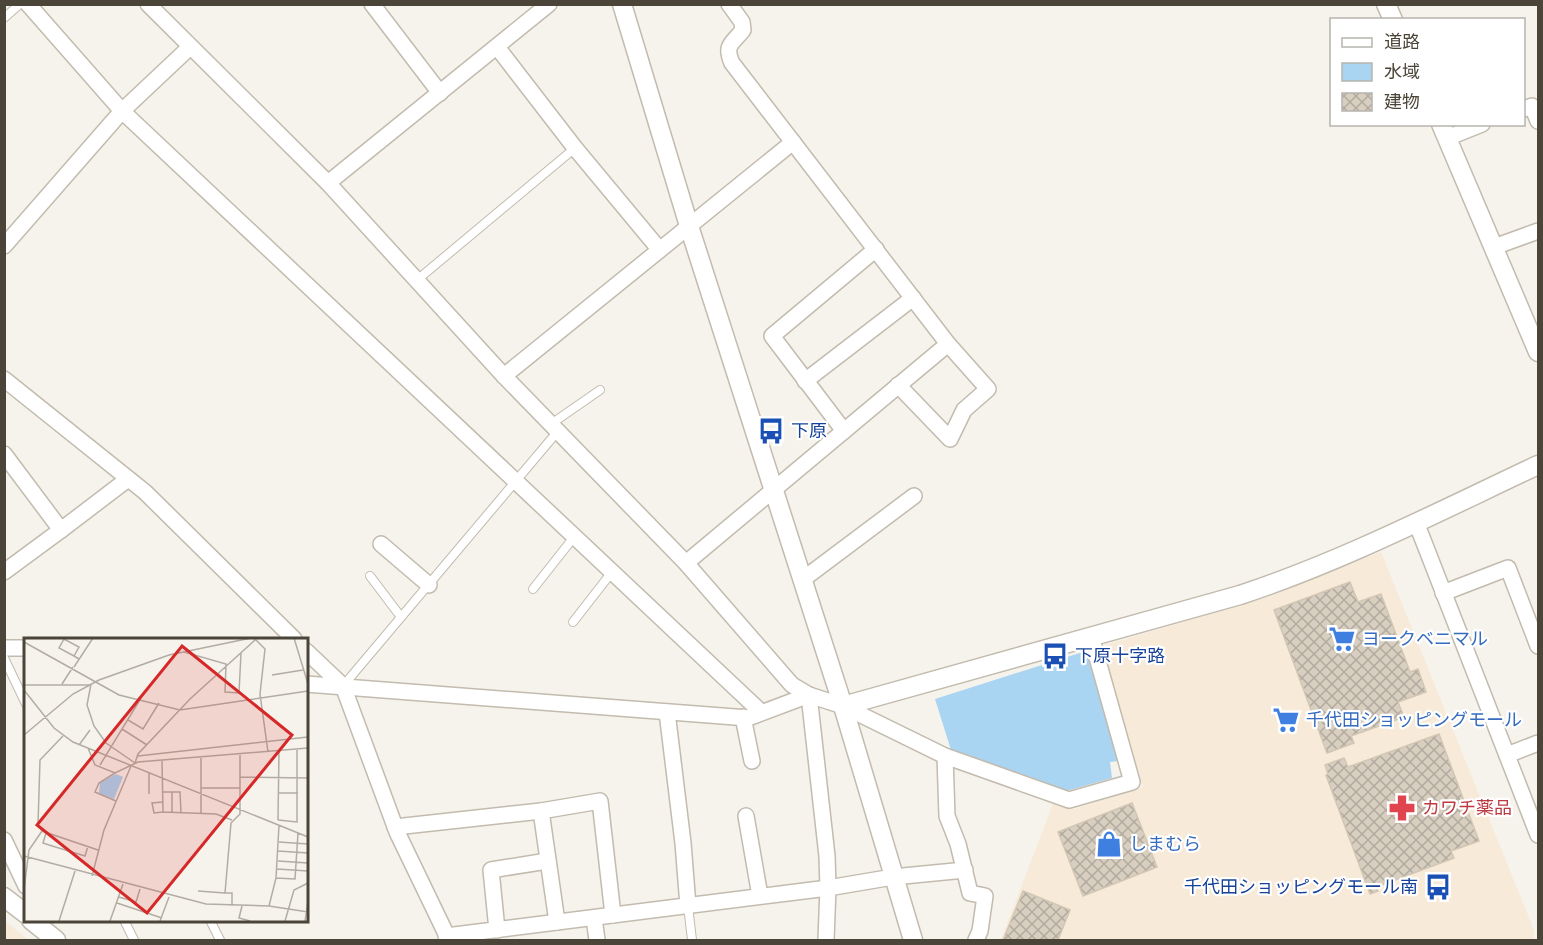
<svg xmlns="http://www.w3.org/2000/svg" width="1543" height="945" font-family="Lato,'Noto Sans JP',sans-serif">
  <defs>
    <pattern id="building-cross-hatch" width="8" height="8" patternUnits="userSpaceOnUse" patternTransform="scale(1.5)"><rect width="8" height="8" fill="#d8cfc1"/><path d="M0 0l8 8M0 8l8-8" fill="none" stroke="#b1aa9e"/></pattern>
  </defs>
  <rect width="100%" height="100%" fill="#f6f3ec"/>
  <g fill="#f7ead8">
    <polygon points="1381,552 1534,930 1534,939 1001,940 1054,801 1074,809 1143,787 1102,653 1105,645 1268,597"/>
    <polygon points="4,921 5,921 29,940 5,940"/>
  </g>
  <polygon fill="#a9d4f2" points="1086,651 1119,761 1110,762 1112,778 1063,792 951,750 935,699"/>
  <g fill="url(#building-cross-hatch)" stroke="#d3c7b4" stroke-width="1.5">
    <polygon points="1350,582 1358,602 1381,594 1410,672 1418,669 1426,692 1398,702 1404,717 1351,736 1354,743 1327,753 1274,610"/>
    <polygon points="1439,734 1479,841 1451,851 1454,858 1376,887 1378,891 1370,894 1326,775 1328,774 1325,765 1344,758 1348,767"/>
    <polygon points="1132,803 1157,867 1083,896 1058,832"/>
    <polygon points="1023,891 1070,910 1058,940 1059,940 1003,940"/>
  </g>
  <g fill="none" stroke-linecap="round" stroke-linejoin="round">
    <g stroke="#c2bbae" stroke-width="10">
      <g id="service">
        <polyline points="4,18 20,4"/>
        <polyline points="417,280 575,148"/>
        <polyline points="551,424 600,390"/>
        <polyline points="370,576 401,617"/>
        <polyline points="533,589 574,537"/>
        <polyline points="573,622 612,572"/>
        <polyline points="4,658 26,704"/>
        <polyline points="343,686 558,431"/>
        <polyline points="688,906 692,940"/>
        <polyline points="124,920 134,940"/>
        <polyline points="210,920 220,940"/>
      </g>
    </g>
    <g stroke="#c2bbae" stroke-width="18">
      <g id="minor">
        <polyline points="28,4 122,111 761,712"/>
        <polyline points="148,4 328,183 504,376 686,563 792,685 809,695 843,706 945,756 947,816 958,844 970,893 985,896 980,931 976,940"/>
        <polyline points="372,4 440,93"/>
        <polyline points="497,47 575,148 659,249"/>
        <polyline points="1524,109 1532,106 1538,121"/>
        <polyline points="1447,138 1482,124"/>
        <polyline points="328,183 549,4"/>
        <polyline points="4,246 122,111 190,47"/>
        <polyline points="1494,247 1538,231"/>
        <polyline points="504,376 793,142"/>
        <polyline points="4,379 145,492 294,639"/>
        <polyline points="805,381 913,298"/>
        <polyline points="898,385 950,439 964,410 988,389 948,344"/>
        <polyline points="844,431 772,336 876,249"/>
        <polyline points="4,454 61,530 4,572"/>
        <polyline points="1416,522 1538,835"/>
        <polyline points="61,530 128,479"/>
        <polyline points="381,544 429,585"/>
        <path d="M686,563l262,-219 -216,-281c-8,-18 0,-19 11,-33l-1,-8 -13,-18"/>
        <polyline points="802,580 914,496"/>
        <polyline points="1443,593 1508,568 1538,646"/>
        <polyline points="4,648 26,648"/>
        <polyline points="306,651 343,686 397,832 449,940"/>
        <polyline points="306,684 748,718 809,695"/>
        <polyline points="809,695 827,856 828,888 826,940"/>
        <polyline points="667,712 683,843 688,906"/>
        <polyline points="743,717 752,761"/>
        <polyline points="1507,755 1538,743"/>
        <polyline points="945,756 1069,800 1132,782 1091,636"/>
        <polyline points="541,811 557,922"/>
        <polyline points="746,816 760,896"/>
        <polyline points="395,827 541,811 600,801 613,915"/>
        <polyline points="4,840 26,886"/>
        <polyline points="594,918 597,940"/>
        <polyline points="497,930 491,870 547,861"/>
        <polyline points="446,936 828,888 893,877 965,870"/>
      </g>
    </g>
    <g stroke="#c2bbae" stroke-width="21">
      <g id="tertiary">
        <polyline points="622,4 689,226 843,706 913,940"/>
        <polyline points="1386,4 1393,20"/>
        <polyline points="1441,124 1538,352"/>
        <path d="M843,706l397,-111c103,-34 200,-84 298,-130"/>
        <polyline points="4,897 26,914"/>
        <polyline points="31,920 56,940"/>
      </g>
    </g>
    <use href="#service" stroke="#fff" stroke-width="8"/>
    <use href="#minor" stroke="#fff" stroke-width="15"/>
    <use href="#tertiary" stroke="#fff" stroke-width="18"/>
  </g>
  <defs>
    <g id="bus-bare" transform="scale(2.07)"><path d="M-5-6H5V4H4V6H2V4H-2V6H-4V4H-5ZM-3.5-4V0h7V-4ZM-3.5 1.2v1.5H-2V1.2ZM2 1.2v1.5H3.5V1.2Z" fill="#1a4fb4" stroke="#fff" stroke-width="2.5" paint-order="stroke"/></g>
    <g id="supermarket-bare" transform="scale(2.07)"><path d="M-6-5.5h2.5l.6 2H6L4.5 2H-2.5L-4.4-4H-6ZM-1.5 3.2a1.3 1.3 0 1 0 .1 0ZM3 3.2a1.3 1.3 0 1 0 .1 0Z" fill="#3f7fe0" stroke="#fff" stroke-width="2.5" paint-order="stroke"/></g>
    <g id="pharmacy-bare" transform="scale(2.07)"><path d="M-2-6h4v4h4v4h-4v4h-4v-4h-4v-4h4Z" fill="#e0444e" stroke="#fff" stroke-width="2.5" paint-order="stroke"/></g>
    <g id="shop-bare" transform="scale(2.07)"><path d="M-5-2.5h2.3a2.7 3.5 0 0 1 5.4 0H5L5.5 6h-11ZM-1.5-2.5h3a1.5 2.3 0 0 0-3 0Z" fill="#3f7fe0" stroke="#fff" stroke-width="2.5" paint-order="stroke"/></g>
  </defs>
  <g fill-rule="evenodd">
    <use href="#bus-bare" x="771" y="431"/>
    <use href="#supermarket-bare" x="1342" y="639"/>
    <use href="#bus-bare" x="1055" y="656"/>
    <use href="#supermarket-bare" x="1286" y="720"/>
    <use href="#pharmacy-bare" x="1402" y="808"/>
    <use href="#shop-bare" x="1109" y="844"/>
    <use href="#bus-bare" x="1438" y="887"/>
  </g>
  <g text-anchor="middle" stroke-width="4.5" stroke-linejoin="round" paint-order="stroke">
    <g font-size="18" fill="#164399" stroke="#fff" text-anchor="start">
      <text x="791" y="437">下原</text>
      <text x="1075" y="662">下原十字路</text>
      <text x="1418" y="893" text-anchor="end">千代田ショッピングモール南</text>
    </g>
    <g font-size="18" fill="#366cbe" stroke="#fff" text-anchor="start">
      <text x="1362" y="645">ヨークベニマル</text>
      <text x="1306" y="726">千代田ショッピングモール</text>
      <text x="1129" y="850">しまむら</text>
    </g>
    <g font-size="18" fill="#be3a42" stroke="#fff" text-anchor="start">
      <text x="1422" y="814">カワチ薬品</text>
    </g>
  </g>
  <g transform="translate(24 638)">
    <rect width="284" height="284" fill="#f6f3ec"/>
    <path d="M92,136l7,3 -9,22 -15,-6 1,-10z" fill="#a9d4f2"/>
    <path fill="none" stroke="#b2ada4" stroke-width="1.5" d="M230,0l11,11 -5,45 8,58M270,0l14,46M0,4l95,53 61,15 128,-19M160,14l42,12 -1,28 14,1 2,-40M50,18l5,-9 -15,-8 -5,9 15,8 5,3M50,29l19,-29M248,37l31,-5M38,46l11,-17M67,46l-4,21 7,21 12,17 29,20M0,47h65M0,52l30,38 19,14 235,95M104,82l15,9 16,-26M98,91l25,16M0,97l49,-41 26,-14 70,-25 82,-17M39,98l-23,24 -2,65 4,6 56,19M55,107l11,-15M64,110l7,17 20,8 23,-11 170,-14M114,118l170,-19M177,120v55M138,123l1,51 53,2 16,6M111,125l3,-9 52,-55 65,-59M76,127l41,-67M91,135l-16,10 -4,9 21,9M216,139l68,1M177,150h39M139,154h17l1,21M254,155h20M125,156v-21M139,164l-11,1 2,10 9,-1M148,174v-20M254,182l19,2v-73M254,182l1,-69M22,195l-3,10 6,2 36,11 3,-10M255,204l29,2M254,213l30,2M0,218l182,48 63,2 39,6M254,223l30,2M253,231l31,2M68,238l12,-46 27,-64M252,240l19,1 3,-46M0,251l5,-39 13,-19M174,253l27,2M95,259l17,5 4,-13M93,265l45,15M208,268v-13h-7l6,-70 9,-9v-59M218,268l-3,12 11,3M245,268l7,-28 3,-53M35,283l16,-50M86,283l13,-37M136,283l9,-24M261,283l9,-31 14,-7M281,283l3,-20"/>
    <path fill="#d62828" fill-opacity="0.15" stroke="#d62828" stroke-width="3" d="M158,8l110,89 -145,178 -110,-88z"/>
    <rect width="284" height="284" fill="none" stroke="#4b4439" stroke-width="3"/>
  </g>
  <rect width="1543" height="945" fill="none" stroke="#4b4439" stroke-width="12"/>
  <rect x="1330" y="18" width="195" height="108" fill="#ffffff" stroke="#b7b4b0" stroke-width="1.5"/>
  <rect x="1342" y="38" width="30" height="9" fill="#ffffff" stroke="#b7b4b0" stroke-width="1.5"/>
  <text x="1384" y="48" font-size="18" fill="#4b4439">道路</text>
  <rect x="1342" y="63" width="30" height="18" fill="#a9d4f2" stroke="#b7b4b0" stroke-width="1.5"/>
  <text x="1384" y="78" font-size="18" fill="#4b4439">水域</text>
  <rect x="1342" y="93" width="30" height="18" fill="url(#building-cross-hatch)" stroke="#b7b4b0" stroke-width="1.5"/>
  <text x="1384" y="108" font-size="18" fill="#4b4439">建物</text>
</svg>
